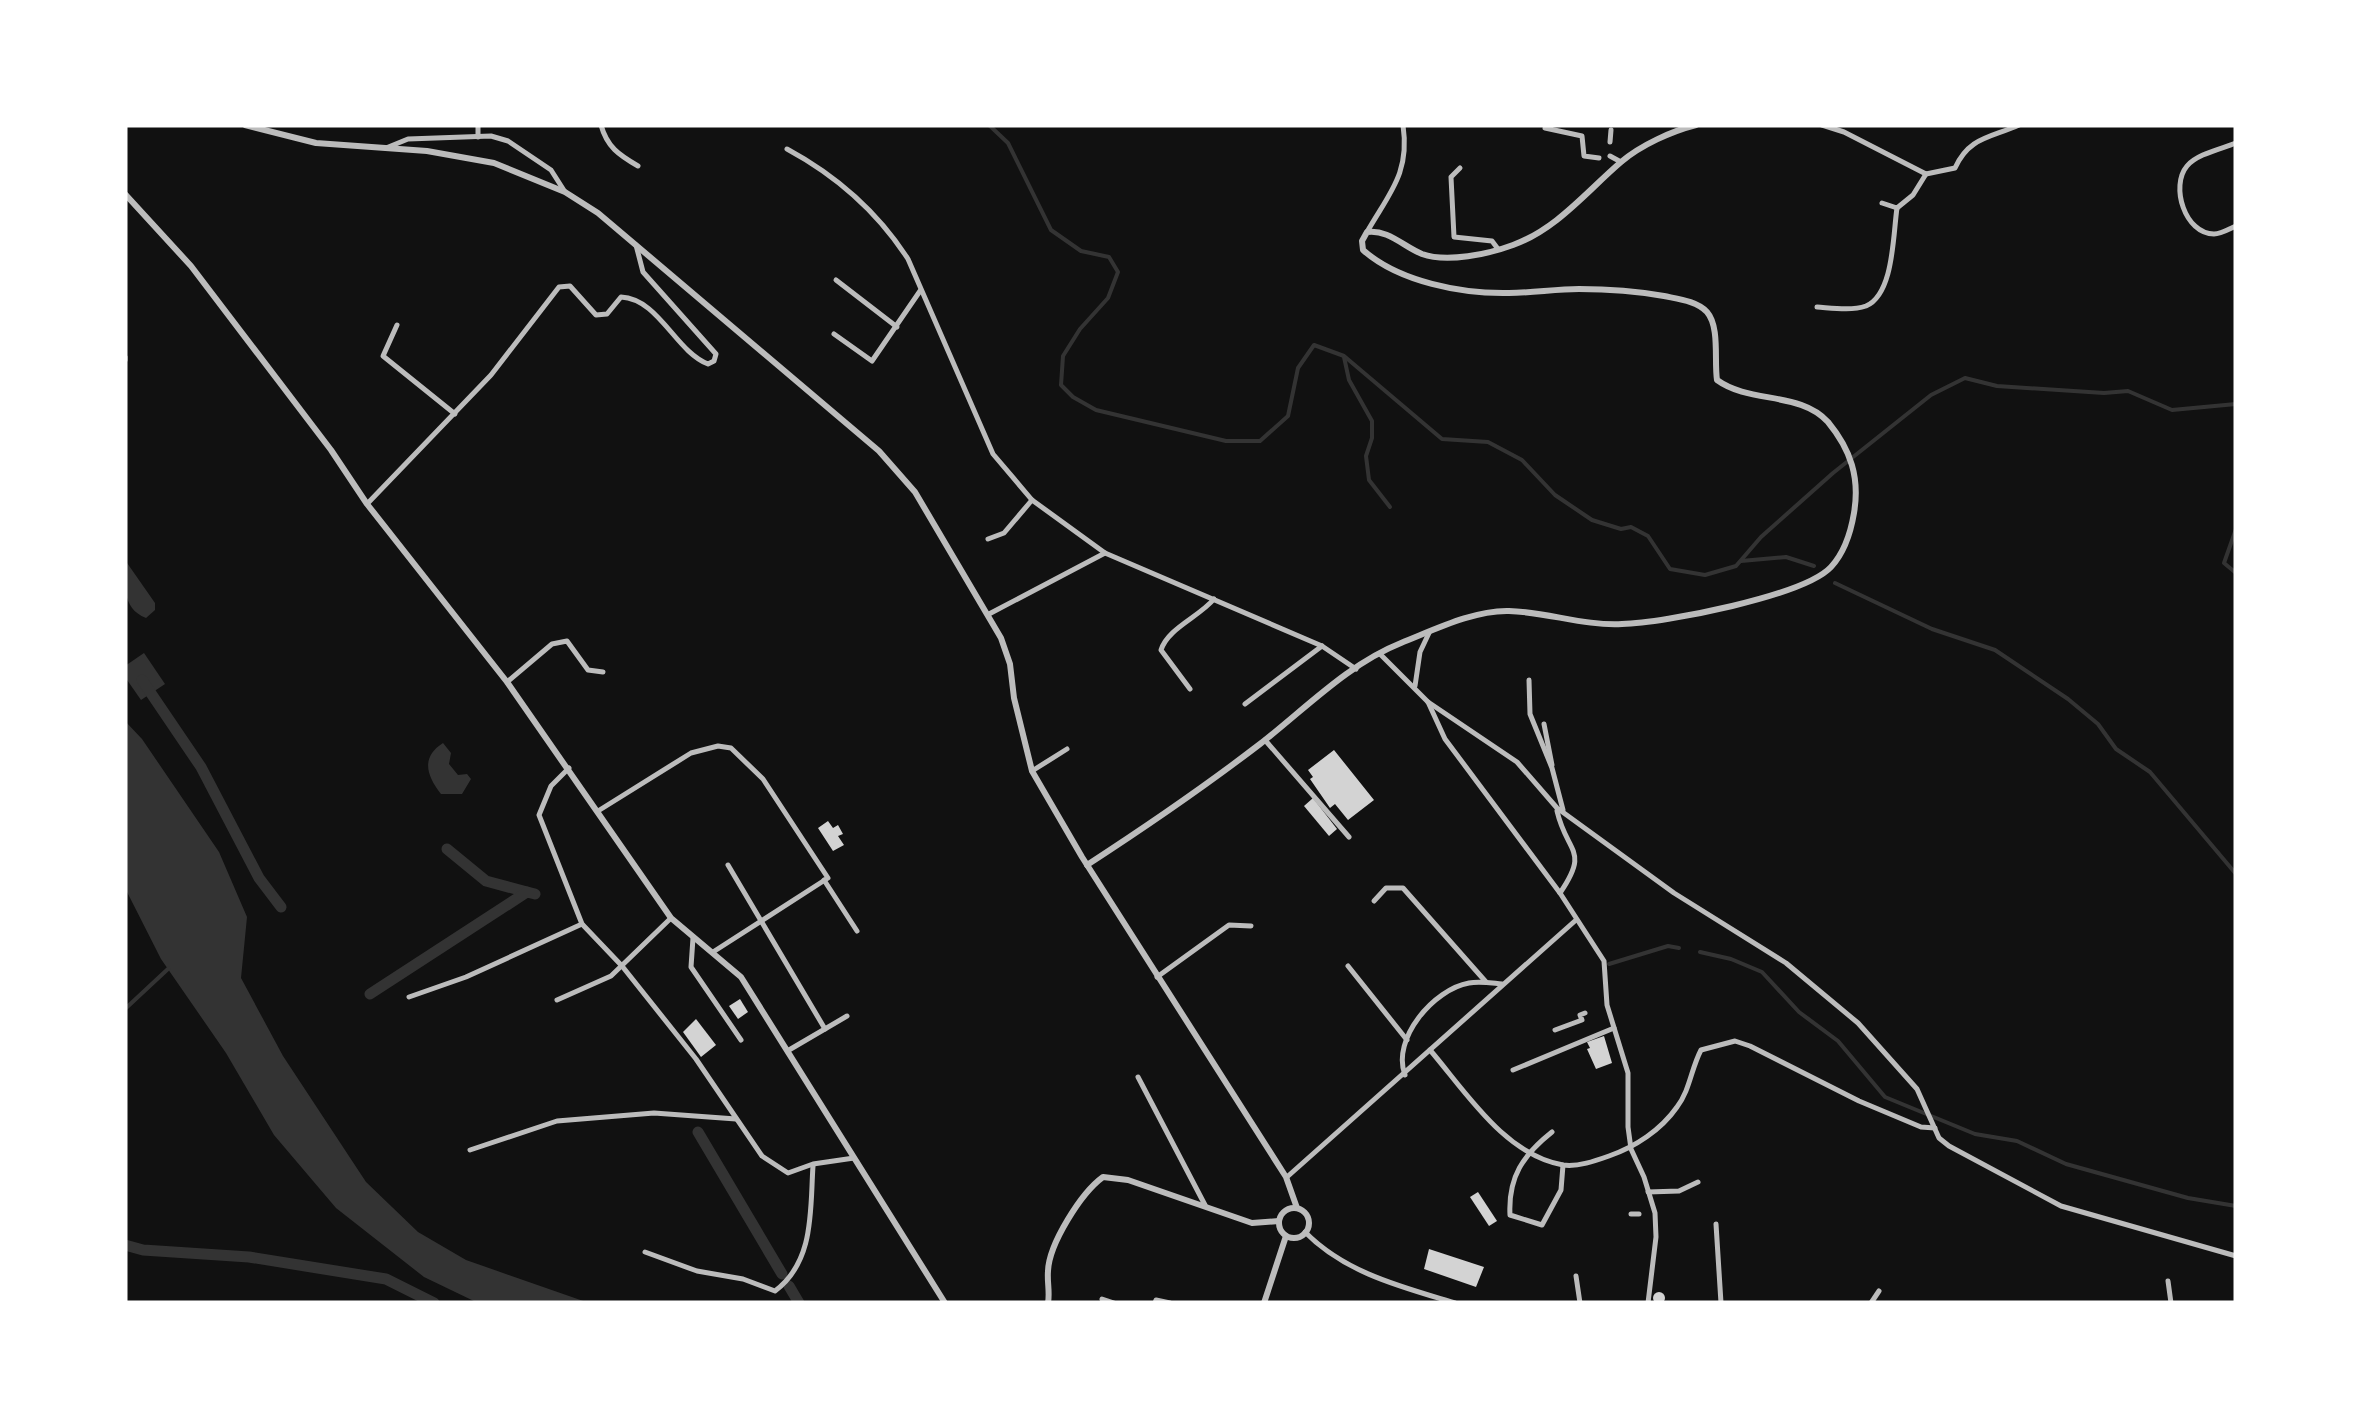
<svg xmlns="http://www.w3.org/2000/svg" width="2361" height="1428" font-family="'Libre Baskerville',serif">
  <rect width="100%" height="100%" fill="#111"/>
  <g fill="#333">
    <path d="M125,560l30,43v7l-9,8c-25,-10 -21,-35 -21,-58z"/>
    <polygon points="144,653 165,684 141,700 125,677 125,666"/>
    <polygon points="125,721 142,739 219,852 247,917 241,978 283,1056 366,1182 418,1232 466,1260 589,1303 478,1303 424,1277 336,1208 274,1135 226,1053 161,959 125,888"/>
    <path d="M443,743l8,10 -2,11 9,11 9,-1 4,5 -9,15h-21c-15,-19 -20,-37 2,-51z"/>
  </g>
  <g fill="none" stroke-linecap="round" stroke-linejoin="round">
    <g stroke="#333" stroke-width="4">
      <polyline points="989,125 1008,143 1051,230 1081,251 1109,257 1118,272 1108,298 1080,329 1063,356 1061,385 1073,397 1096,410 1226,441 1260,441 1288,416 1298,368 1314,345 1344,356 1442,439 1488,442 1522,460 1555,495 1592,520 1621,529 1631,527 1648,536 1670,569 1705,575 1736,566 1761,537 1833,473 1931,395 1965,378 1997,386 2104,393 2128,391 2172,410 2236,404"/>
      <polyline points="1344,357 1349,380 1372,421 1372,438 1366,456 1369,480 1390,507"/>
      <polyline points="2236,529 2224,563 2236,573"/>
      <polyline points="1741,561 1786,557 1814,566"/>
      <polyline points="1835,583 1932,629 1995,650 2068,699 2098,724 2116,749 2150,772 2236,874"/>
      <polyline points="1700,952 1731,959 1762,972 1799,1012 1838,1041 1885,1097 1975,1134 2017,1141 2066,1164 2188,1198 2236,1206"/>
      <polyline points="1609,964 1668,946 1679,948"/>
      <polyline points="125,1009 169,968"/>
    </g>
    <g stroke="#333" stroke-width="11">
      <polyline points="142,680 201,767 259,878 281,907"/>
      <polyline points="447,849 486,881 527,892"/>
      <polyline points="370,994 527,892 535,894"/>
      <polyline points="698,1132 782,1274"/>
      <polyline points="125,1245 143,1250 249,1257 386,1279 434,1303"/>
      <polyline points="789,1286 799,1303"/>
    </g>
  </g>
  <g fill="#d3d3d3">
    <polygon points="1334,750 1374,800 1348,820 1335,804 1330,808 1310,779 1313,777 1308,770"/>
    <polygon points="1313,798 1337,829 1329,836 1304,806"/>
    <polygon points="828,821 833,828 838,825 843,834 838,836 844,845 833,851 818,828"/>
    <polygon points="740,999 748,1012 738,1019 729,1006"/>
    <polygon points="696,1019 716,1045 701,1057 683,1032"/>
    <polygon points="1604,1036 1612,1063 1596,1069 1587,1049 1590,1048 1587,1042"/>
    <polygon points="1478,1192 1497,1221 1489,1226 1470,1197"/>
    <polygon points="1429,1249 1484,1267 1476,1287 1424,1269"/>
    <circle cx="1659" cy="1298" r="6"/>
  </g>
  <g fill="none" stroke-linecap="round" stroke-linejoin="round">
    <g stroke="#bcbcbc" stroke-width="5">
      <polyline points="478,125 478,137"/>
      <path d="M601,125c6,22 18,30 37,41"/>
      <path d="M1822,125l22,7 82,42 29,-6c14,-31 35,-30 64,-43"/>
      <polyline points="1545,128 1582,136 1584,156 1599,158"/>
      <polyline points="1610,142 1611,130"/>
      <path d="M2236,143c-15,6 -39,11 -49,23 -17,20 -2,68 27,68 7,0 15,-5 22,-8"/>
      <polyline points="386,148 408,139 491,136 508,141 551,170 565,192"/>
      <path d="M787,149c50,27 90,62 121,110l85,195 39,46 73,53 217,93 34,23"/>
      <polyline points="1610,156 1621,162"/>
      <polyline points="1460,168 1451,177 1454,237 1492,241 1498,249"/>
      <polyline points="1882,203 1897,208 1913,195 1926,174"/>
      <path d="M1367,232c23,-40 43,-59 36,-107"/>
      <polyline points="836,280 897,327"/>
      <path d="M1817,307c15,1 34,4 49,-1 28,-12 27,-72 31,-98"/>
      <polyline points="397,325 383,356 455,414"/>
      <polyline points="834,334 872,361 920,291"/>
      <polyline points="125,357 125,360"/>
      <path d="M367,504l124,-129 68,-88 11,-1 26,29 11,-1 14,-17c38,2 54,54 87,67l6,-3 2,-7 -73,-82 -7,-27"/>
      <polyline points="988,539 1004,533 1032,500"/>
      <polyline points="989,614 1105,553"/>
      <polyline points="1380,654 1428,702 1445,739 1560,893 1604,961 1607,1005 1628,1073 1628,1127 1631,1149 1644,1177 1655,1213 1656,1237 1648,1303"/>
      <polyline points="1529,680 1530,714 1552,768 1563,810"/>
      <polyline points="507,682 552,644 567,641 588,670 603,672"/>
      <polyline points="1415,686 1420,652 1429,633"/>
      <path d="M1190,689l-29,-39c7,-22 38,-33 53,-51"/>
      <polyline points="1428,702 1517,762 1557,808 1674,893 1786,963 1858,1023 1917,1089 1939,1138 1949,1146 2061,1206 2236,1256"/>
      <polyline points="1245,704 1322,646"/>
      <polyline points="1544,724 1552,765"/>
      <polyline points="1265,740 1349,837"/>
      <polyline points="569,768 551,786 539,815 582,924 622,966 696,1059 762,1156 788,1173 813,1164 854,1158"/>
      <polyline points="1032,771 1067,749"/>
      <polyline points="598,811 691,753 718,746 731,748 763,779 828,878 713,952"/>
      <path d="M1557,811c10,43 33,38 3,82"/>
      <polyline points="728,865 825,1029"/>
      <polyline points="824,880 857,931"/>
      <polyline points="1374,901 1386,888 1403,888 1486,982"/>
      <polyline points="693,938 691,967 741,1040"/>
      <polyline points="1348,966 1407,1040"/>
      <polyline points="1157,977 1229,925 1251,926"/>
      <polyline points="409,997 466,977 582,924"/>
      <polyline points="557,1000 611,976 671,918"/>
      <polyline points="1555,1030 1582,1020 1580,1015 1585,1013"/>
      <polyline points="789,1050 847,1016"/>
      <path d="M1430,1050c36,42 75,105 133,115 15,2 32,-4 46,-9 26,-9 52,-26 68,-49 13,-17 14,-38 24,-57l34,-9 15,5 109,55 62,26 14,1"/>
      <polyline points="1513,1070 1614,1028"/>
      <path d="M1405,1075c-14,-36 29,-86 64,-92 11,-2 22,0 33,1"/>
      <polyline points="1138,1077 1205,1205"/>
      <path d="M1552,1132c-29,23 -44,45 -42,83l32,10 19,-35 2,-25"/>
      <polyline points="470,1150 557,1121 654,1113 736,1119"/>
      <polyline points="1287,1177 1576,920"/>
      <polyline points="1648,1192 1679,1191 1698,1182"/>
      <polyline points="1631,1214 1639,1214"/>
      <polyline points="1716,1224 1721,1303"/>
      <path d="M1305,1232c40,41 97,55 150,71"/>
      <path d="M645,1252l52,19 46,8 32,12c40,-30 35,-82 38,-125"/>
      <polyline points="1576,1276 1580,1303"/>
      <polyline points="2168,1281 2171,1303"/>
      <polyline points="1102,1299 1114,1303"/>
      <polyline points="1155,1303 1156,1300 1170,1303"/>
      <polyline points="1871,1303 1879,1291"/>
    </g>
    <g stroke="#bcbcbc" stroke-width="6">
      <polyline points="245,125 316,143 427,151 494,163 565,192 598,213 879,451 915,492 1001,638 1010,664 1014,698 1032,771 1082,857 1286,1177 1297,1208"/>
      <polyline points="125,194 191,266 331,450 367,504 507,682 671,918 741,977 945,1303"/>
      <path d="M1087,865c60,-39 117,-78 173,-121 45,-35 88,-80 141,-101 33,-13 73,-33 108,-32 38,1 75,15 113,13 42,-1 182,-28 209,-57 13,-14 20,-36 23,-54 6,-35 -3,-63 -26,-91 -28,-31 -78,-18 -111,-42 -3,-19 3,-53 -10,-68 -10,-11 -29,-13 -43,-16 -28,-5 -57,-7 -85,-7 -23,0 -47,4 -70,4 -47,1 -110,-11 -146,-43l-1,-9 5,-9c21,-3 37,15 55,22 25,9 67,0 91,-9 44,-16 74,-54 108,-83 20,-17 51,-31 75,-37"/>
      <circle cx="1294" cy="1223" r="15"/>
      <path d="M1048,1303c2,-11 -1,-21 0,-32 1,-27 33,-78 55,-94l25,3 124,43 27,-2"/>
      <polyline points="1264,1303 1286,1236"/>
    </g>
  </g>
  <rect width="2361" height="1428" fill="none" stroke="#ffffff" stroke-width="255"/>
</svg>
